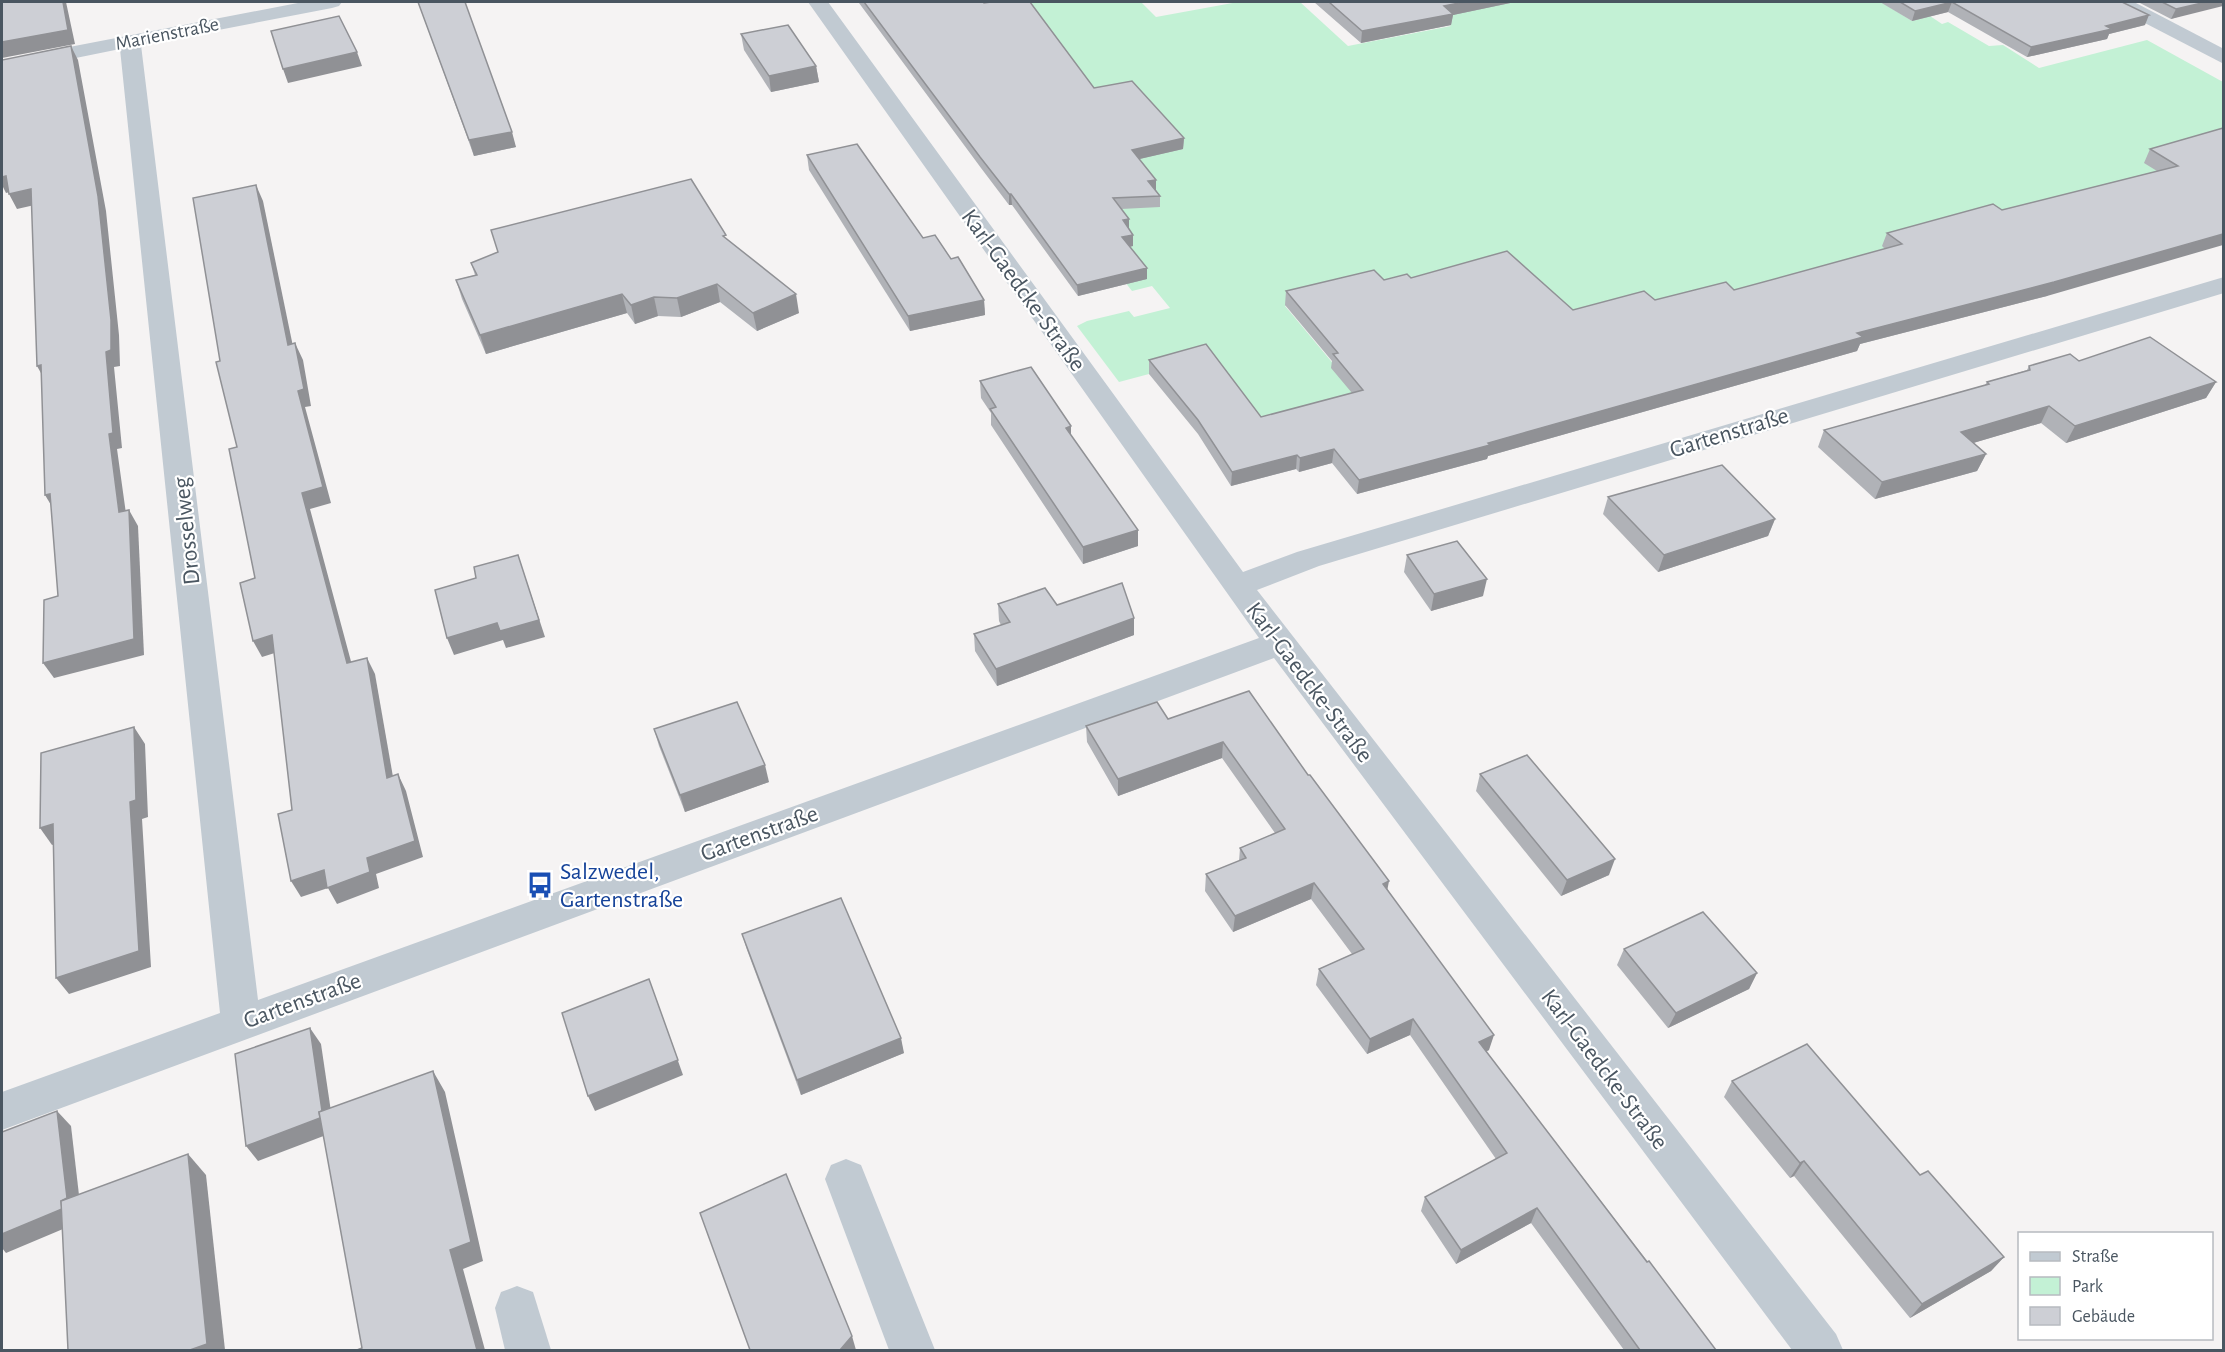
<svg xmlns="http://www.w3.org/2000/svg" width="2225" height="1352" font-family="'Alegreya Sans',sans-serif">
  <rect width="100%" height="100%" fill="#f5f3f3"/>
  <polygon fill="#c3f1d5" points="905,2 1141,2 1156,17 1238,2 1300,2 1348,46 1451,26 1440,16 1515,2 1900,2 1886,5 1912,21 1930,16 1942,24 1948,22 1989,46 2003,45 2039,68 2147,40 2223,82 2223,189 1730,304 1618,311 1285,306 1336,367 1361,405 1274,450 1149,374 1119,382 1077,326 1087,321 1129,311 1134,317 1170,308 1152,286 1132,291"/>
  <g fill="none" stroke-linecap="round" stroke-linejoin="round">
    <g fill="#c1cad2" fill-rule="evenodd">
      <polygon points="303,2 342,2 339,6 332,8 141,45 258,1000 1259,638 808,2 828,2 1243,572 1297,552 2224,277 2224,293 1319,566 1257,590 1836,1334 1843,1350 1792,1350 1274,658 2,1130 2,1092 220,1013 120,49 2,73 2,60"/>
      <polygon points="2109,2 2134,2 2224,49 2224,64 2112,6"/>
      <polygon points="846,1159 861,1165 935,1350 889,1350 825,1179 831,1165"/>
      <polygon points="517,1286 533,1292 551,1350 505,1350 495,1308 501,1292"/>
    </g>
  </g>
  <g fill="#b0b2b7">
    <polygon points="418,2 516,147 474,156"/>
    <polygon points="859,2 983,2 1094,88 1184,138 1183,149 1139,159 1156,180 1156,190 1160,196 1160,207 1121,209 1129,219 1129,228 1133,246 1130,247 1147,279 1078,296 1012,205 1009,205 981,168 859,3"/>
    <polygon points="1314,2 1515,2 1453,15 1451,25 1361,43"/>
    <polygon points="1880,2 2122,2 2145,25 2109,34 2107,39 2027,57 1948,12 1912,21"/>
    <polygon points="2138,2 2223,2 2171,19"/>
    <polygon points="741,34 816,66 819,82 771,92 744,50"/>
    <polygon points="2223,128 2047,296 1860,344 1857,351 1488,456 1487,459 1357,494 1332,463 1299,472 1296,469 1231,486 1198,434 1149,374 1149,360 1261,417 1352,393 1331,368 1332,361 1285,305 1286,291 1384,280 1411,278 1573,310 1734,290 1885,249 1882,246 1887,233 2002,210 2157,171 2144,163 2150,149"/>
    <polygon points="807,155 951,259 984,300 985,315 910,331 809,170"/>
    <polygon points="727,239 799,313 757,331 720,302 681,317 658,316 635,324 627,313 486,354 462,299 456,280 475,275 471,263"/>
    <polygon points="2079,361 2216,382 2206,398 2066,443 2041,423 1973,443 1986,454 1977,471 1875,499 1818,447 1824,430 1985,385 1987,382 2027,370 2029,366"/>
    <polygon points="980,381 1071,435 1138,546 1083,564 991,425 991,413 981,398"/>
    <polygon points="1608,497 1775,519 1768,536 1658,572 1603,514"/>
    <polygon points="1407,555 1483,596 1431,611 1404,572"/>
    <polygon points="998,604 1057,605 1134,635 997,686 975,651 974,634 1001,625 999,621"/>
    <polygon points="1249,691 1388,890 1489,1050 1486,1052 1716,1350 1624,1350 1531,1223 1456,1264 1421,1211 1425,1197 1496,1159 1410,1035 1367,1054 1316,985 1319,969 1352,954 1311,899 1233,932 1205,891 1206,874 1239,861 1240,848 1275,833 1222,758 1118,796 1087,742 1086,726 1168,719"/>
    <polygon points="654,729 769,782 685,812 659,746"/>
    <polygon points="1480,774 1609,875 1561,896 1476,791"/>
    <polygon points="742,934 904,1053 801,1095 747,950"/>
    <polygon points="1624,949 1757,973 1749,989 1668,1028 1617,965"/>
    <polygon points="1732,1081 1920,1175 2004,1257 1991,1271 1910,1318 1794,1176 1790,1178 1724,1097"/>
  </g>
  <g fill="#909195">
    <polygon points="63,2 66,2 75,44 2,58 2,42"/>
    <polygon points="1464,2 1515,2 1453,15 1451,25 1361,43 1362,31 1444,6"/>
    <polygon points="1952,2 1948,12 1912,21 1915,11"/>
    <polygon points="2206,2 2223,2 2223,6 2171,19 2176,9"/>
    <polygon points="2149,15 2145,25 2109,34 2107,39 2027,57 2031,47 2106,26"/>
    <polygon points="71,46 78,60 106,211 119,335 120,366 114,367 122,448 117,449 128,528 119,512 109,434"/>
    <polygon points="357,52 362,66 288,83 283,69"/>
    <polygon points="816,66 819,82 771,92 769,76"/>
    <polygon points="512,132 516,147 474,156 469,140"/>
    <polygon points="1184,138 1183,149 1131,161 1132,150"/>
    <polygon points="6,176 14,191 6,193 2,185 2,177"/>
    <polygon points="1156,180 1156,191 1148,181"/>
    <polygon points="256,185 263,201 296,361 288,345"/>
    <polygon points="31,189 39,204 17,209 9,194"/>
    <polygon points="1009,194 1011,194 1012,205 1009,205"/>
    <polygon points="1129,219 1129,230 1123,220"/>
    <polygon points="2223,234 2223,245 2047,296 1860,344 1857,351 1488,456 1487,459 1357,494 1359,480 1857,333"/>
    <polygon points="1133,235 1133,246 1122,248 1122,237"/>
    <polygon points="1147,268 1147,279 1078,296 1077,285"/>
    <polygon points="717,284 720,302 681,317 677,298"/>
    <polygon points="622,294 627,313 486,354 480,335"/>
    <polygon points="796,294 799,313 757,331 753,313"/>
    <polygon points="654,297 658,316 635,324 631,305"/>
    <polygon points="984,300 985,315 910,331 908,316"/>
    <polygon points="295,343 303,360 311,406 305,407 331,503 310,509 356,680 347,663 302,493"/>
    <polygon points="41,365 46,382 37,366"/>
    <polygon points="2216,382 2206,398 2066,443 2075,426"/>
    <polygon points="2049,406 2041,423 1953,449 1961,432"/>
    <polygon points="1071,426 1071,443 1066,428"/>
    <polygon points="1334,449 1332,463 1299,472 1300,458"/>
    <polygon points="1986,454 1977,471 1875,499 1882,482"/>
    <polygon points="1297,455 1296,469 1231,486 1232,472"/>
    <polygon points="50,494 54,510 45,495"/>
    <polygon points="129,510 138,526 144,655 54,678 43,663"/>
    <polygon points="1775,519 1768,536 1658,572 1664,555"/>
    <polygon points="1138,530 1138,546 1083,564 1083,547"/>
    <polygon points="518,555 545,637 506,648 503,640 454,655 447,638"/>
    <polygon points="1487,579 1483,596 1431,611 1434,594"/>
    <polygon points="1134,618 1134,635 997,686 996,669"/>
    <polygon points="272,635 281,651 262,657 253,641"/>
    <polygon points="367,658 375,674 396,794 387,778"/>
    <polygon points="134,727 145,744 148,817 142,819 151,967 69,994 56,978 130,802"/>
    <polygon points="1223,742 1222,758 1118,796 1118,779"/>
    <polygon points="765,765 769,782 685,812 680,795"/>
    <polygon points="398,774 406,791 423,857 376,874 379,888 337,904 328,888 301,897 291,881 324,870 367,858"/>
    <polygon points="53,824 66,841 52,845 40,828"/>
    <polygon points="1615,859 1609,875 1561,896 1567,880"/>
    <polygon points="1389,881 1386,897 1383,884"/>
    <polygon points="1314,883 1311,899 1233,932 1235,916"/>
    <polygon points="1757,973 1749,989 1668,1028 1676,1013"/>
    <polygon points="649,979 683,1075 595,1111 588,1096"/>
    <polygon points="1413,1019 1410,1035 1367,1054 1370,1039"/>
    <polygon points="310,1028 321,1044 334,1132 258,1161 246,1146"/>
    <polygon points="1494,1035 1489,1050 1474,1057 1479,1042"/>
    <polygon points="901,1038 904,1053 801,1095 797,1080"/>
    <polygon points="433,1071 445,1092 483,1261 463,1269 485,1350 477,1350 450,1250"/>
    <polygon points="57,1111 71,1126 82,1221 6,1253 2,1248 2,1234"/>
    <polygon points="188,1154 206,1175 225,1350 190,1350"/>
    <polygon points="1804,1161 1794,1176 1790,1178 1800,1163"/>
    <polygon points="1537,1208 1531,1223 1456,1264 1461,1250"/>
    <polygon points="2004,1257 1991,1271 1910,1318 1922,1304"/>
    <polygon points="852,1336 856,1350 840,1350"/>
  </g>
  <g fill="#cdcfd5" stroke="#909195" stroke-width="1.5">
    <polygon points="2,2 63,2 68,30 2,42"/>
    <polygon points="418,2 465,2 512,132 469,140"/>
    <polygon points="864,2 983,2 984,3 991,2 1030,2 1094,88 1132,81 1184,138 1132,150 1156,180 1148,181 1160,196 1113,198 1129,219 1123,220 1133,235 1122,237 1147,268 1077,285 1011,194 1009,194 980,157"/>
    <polygon points="1329,2 1464,2 1444,6 1453,14 1362,31"/>
    <polygon points="1900,2 2122,2 2149,15 2106,26 2112,29 2031,47 1952,2 1915,11"/>
    <polygon points="2162,2 2206,2 2176,9"/>
    <polygon points="339,16 357,52 283,69 271,31"/>
    <polygon points="788,25 816,66 769,76 741,34"/>
    <polygon points="71,46 98,196 111,320 111,350 106,352 113,433 109,434 119,512 129,510 134,639 43,663 44,600 58,596 50,494 45,495 41,365 37,366 31,189 9,194 6,176 2,177 2,60"/>
    <polygon points="2223,128 2223,234 2054,282 1857,333 1863,337 1488,443 1490,445 1359,480 1334,449 1300,458 1297,455 1232,472 1198,420 1149,360 1206,344 1261,417 1363,390 1333,354 1338,353 1286,291 1374,270 1384,280 1407,274 1411,278 1507,251 1573,310 1644,291 1655,300 1726,282 1734,290 1902,244 1887,233 1993,204 2002,210 2178,166 2150,149"/>
    <polygon points="857,144 923,238 935,235 951,259 958,257 984,300 908,316 807,155"/>
    <polygon points="691,179 726,235 723,236 796,294 753,313 717,284 677,298 654,297 631,305 622,294 480,335 456,280 477,275 471,263 498,252 491,230"/>
    <polygon points="256,185 288,345 295,343 304,389 298,391 323,487 302,493 347,663 367,658 387,778 398,774 415,841 367,858 370,872 327,888 324,870 291,881 278,814 292,810 272,635 253,641 240,583 255,578 229,449 237,447 216,362 220,361 193,198"/>
    <polygon points="2150,337 2216,382 2075,426 2049,406 1961,432 1986,454 1882,482 1824,430 1989,384 1987,382 2030,370 2029,366 2070,354 2079,361"/>
    <polygon points="1031,367 1071,426 1066,428 1138,530 1083,547 990,409 996,407 980,381"/>
    <polygon points="1722,465 1775,519 1664,555 1608,497"/>
    <polygon points="1457,541 1487,579 1434,594 1407,555"/>
    <polygon points="518,555 539,620 500,631 497,623 447,638 435,590 476,578 474,567"/>
    <polygon points="1122,583 1134,618 996,669 974,634 1010,622 998,604 1045,588 1057,605"/>
    <polygon points="1249,691 1308,775 1310,775 1389,881 1383,884 1494,1035 1479,1042 1647,1262 1649,1261 1716,1350 1639,1350 1640,1350 1537,1208 1461,1250 1425,1197 1507,1153 1413,1019 1370,1039 1319,969 1364,949 1314,883 1235,916 1206,874 1246,858 1240,848 1285,829 1223,742 1118,779 1086,726 1157,702 1168,719"/>
    <polygon points="737,702 765,765 680,795 654,729"/>
    <polygon points="134,727 136,800 130,802 139,951 56,978 53,824 40,828 41,753"/>
    <polygon points="1527,755 1615,859 1567,880 1480,774"/>
    <polygon points="841,898 901,1038 797,1080 742,934"/>
    <polygon points="1703,912 1757,973 1676,1013 1624,949"/>
    <polygon points="649,979 678,1060 588,1096 562,1013"/>
    <polygon points="310,1028 322,1111 319,1112 320,1118 246,1146 235,1054"/>
    <polygon points="1807,1044 1920,1175 1928,1171 2004,1257 1922,1304 1804,1161 1800,1163 1732,1081"/>
    <polygon points="433,1071 471,1242 450,1250 477,1350 357,1350 362,1348 319,1112"/>
    <polygon points="57,1111 67,1198 61,1201 62,1209 2,1234 2,1132"/>
    <polygon points="188,1154 207,1344 190,1350 68,1350 61,1201"/>
    <polygon points="786,1174 852,1336 840,1350 750,1350 700,1213"/>
  </g>
  <defs>
    <g id="bus-bare" transform="scale(2.07)"><path d="M-5-6H5V4H4V6H2V4H-2V6H-4V4H-5ZM-3.5-4V0h7V-4ZM-3.5 1.2v1.5H-2V1.2ZM2 1.2v1.5H3.5V1.2Z" fill="#1a4fb4" stroke="#fff" stroke-width="2.5" paint-order="stroke"/></g>
  </defs>
  <g fill-rule="evenodd">
    <use href="#bus-bare" x="540" y="885"/>
  </g>
  <g text-anchor="middle" stroke-width="4.5" stroke-linejoin="round" paint-order="stroke">
    <g font-size="20" fill="#4a5661" stroke="#fff">
      <text transform="translate(167 33) rotate(-11)" y="7">Marienstraße</text>
    </g>
    <g font-size="24" fill="#4a5661" stroke="#fff">
      <text transform="translate(1024 290) rotate(54)" y="8">Karl-Gaedcke-Straße</text>
      <text transform="translate(1729 432) rotate(-17)" y="8">Gartenstraße</text>
      <text transform="translate(186 531) rotate(-96)" y="8">Drosselweg</text>
      <text transform="translate(1310 682) rotate(53)" y="8">Karl-Gaedcke-Straße</text>
      <text transform="translate(759 833) rotate(-20)" y="8">Gartenstraße</text>
      <text transform="translate(302 1000) rotate(-20)" y="8">Gartenstraße</text>
      <text transform="translate(1605 1069) rotate(53)" y="8">Karl-Gaedcke-Straße</text>
    </g>
    <g font-size="24" fill="#164399" stroke="#fff" text-anchor="start">
      <text x="560" y="879">Salzwedel,<tspan x="560" dy="28">Gartenstraße</tspan></text>
    </g>
  </g>
  <rect width="2225" height="1352" fill="none" stroke="#4a5661" stroke-width="6"/>
  <rect x="2018" y="1232" width="195" height="108" fill="#ffffff" stroke="#b7bbc0" stroke-width="1.5"/>
  <rect x="2030" y="1252" width="30" height="9" fill="#c1cad2" stroke="#b7bbc0" stroke-width="1.5"/>
  <text x="2072" y="1262" font-size="18" fill="#4a5661">Straße</text>
  <rect x="2030" y="1277" width="30" height="18" fill="#c3f1d5" stroke="#b7bbc0" stroke-width="1.5"/>
  <text x="2072" y="1292" font-size="18" fill="#4a5661">Park</text>
  <rect x="2030" y="1307" width="30" height="18" fill="#cdcfd5" stroke="#b7bbc0" stroke-width="1.5"/>
  <text x="2072" y="1322" font-size="18" fill="#4a5661">Gebäude</text>
</svg>
